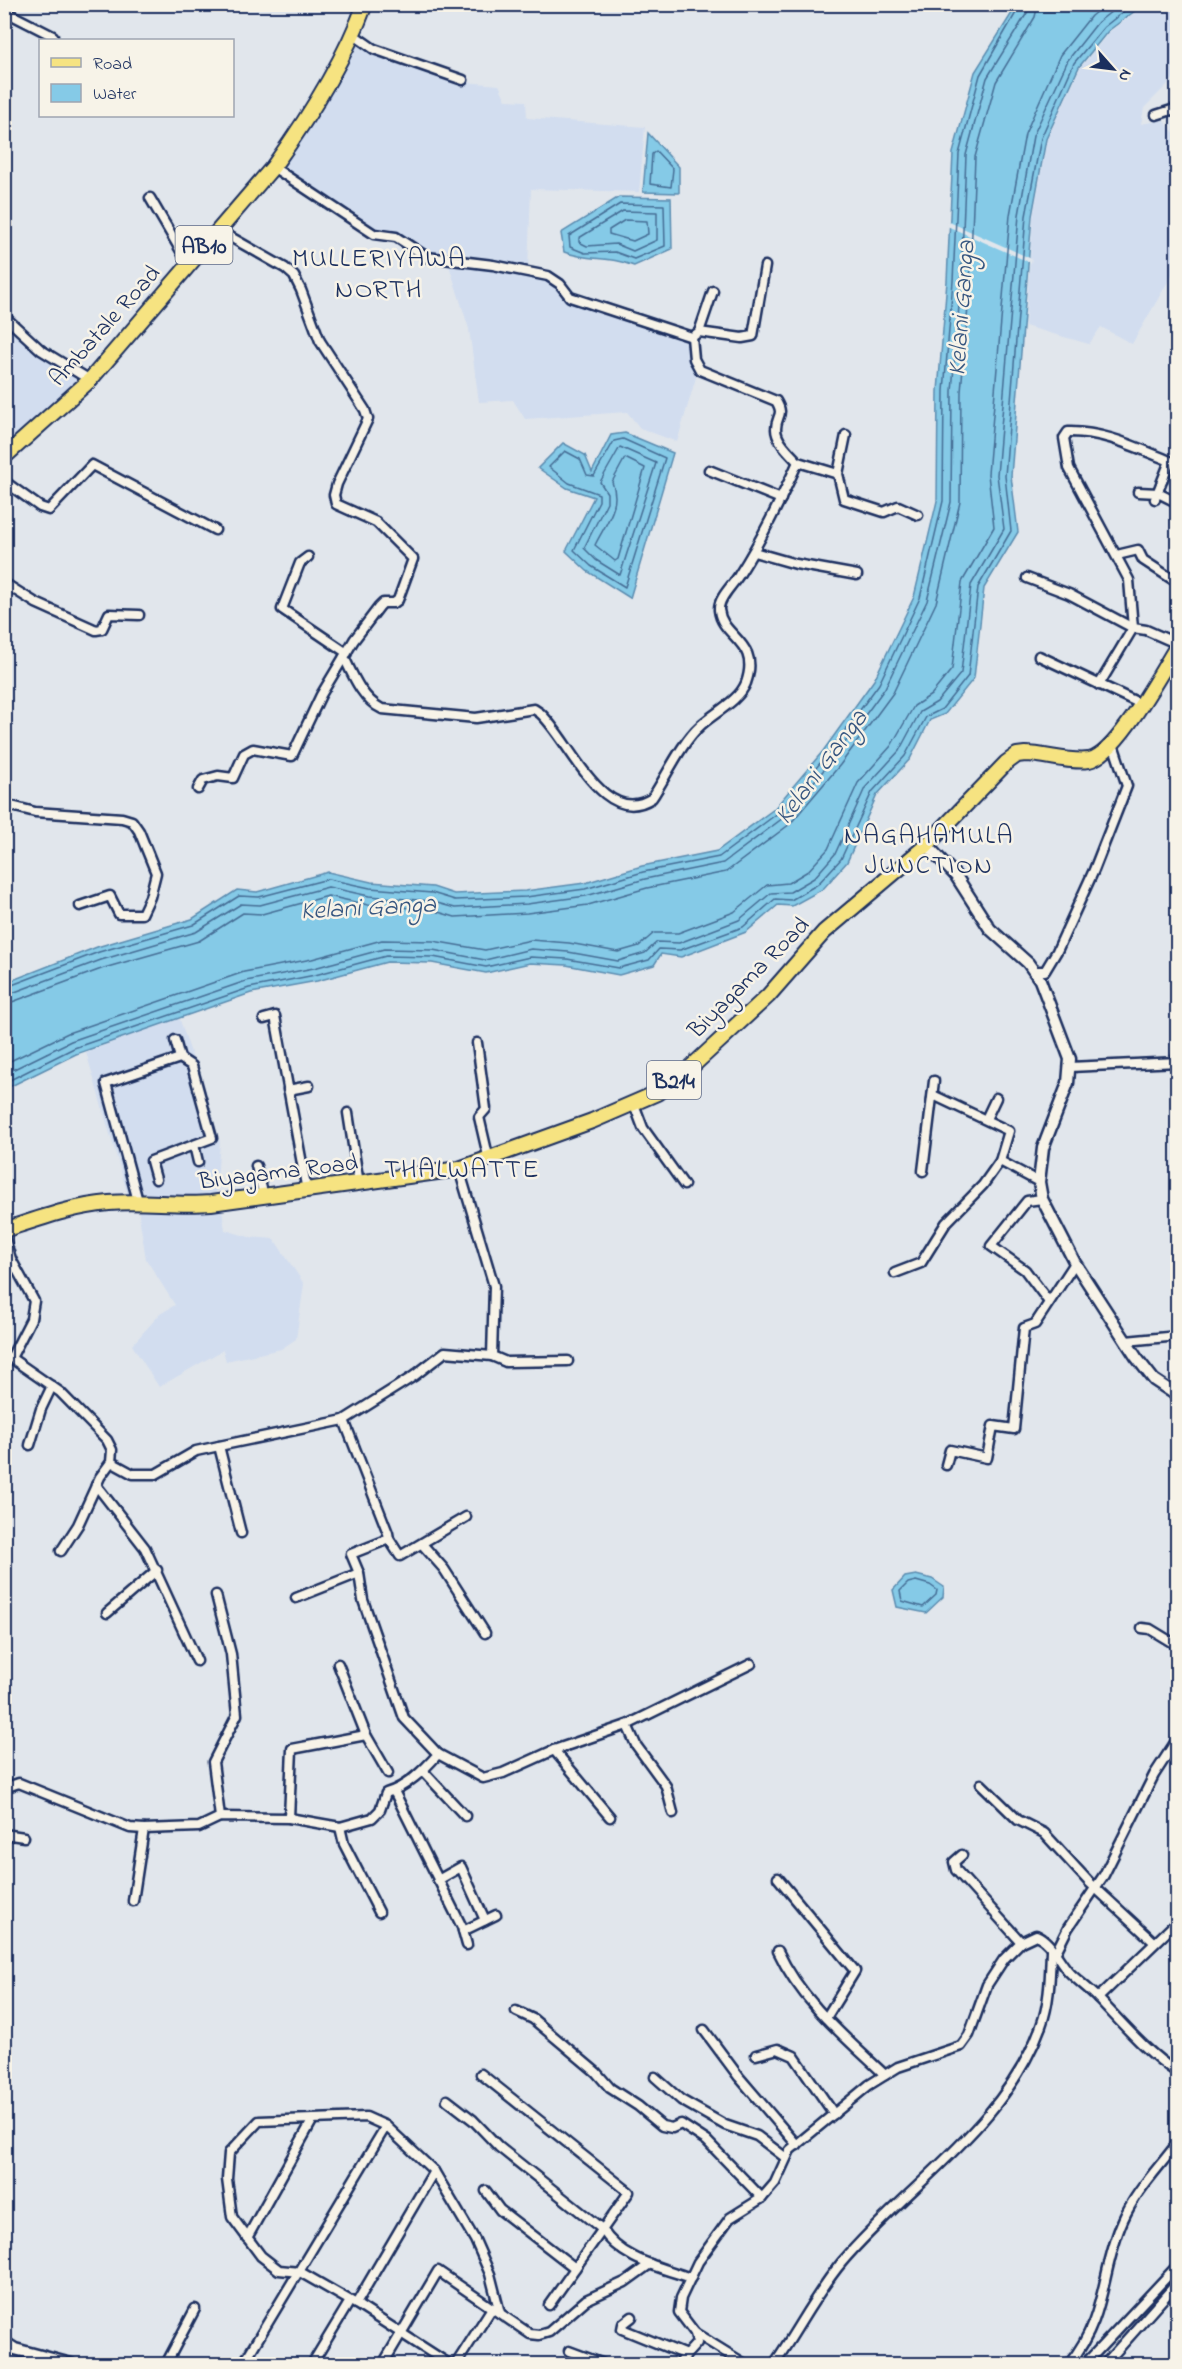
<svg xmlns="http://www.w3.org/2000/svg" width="1182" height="2369" font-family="'Indie Flower',sans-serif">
  <rect width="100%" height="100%" fill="#e1e6ec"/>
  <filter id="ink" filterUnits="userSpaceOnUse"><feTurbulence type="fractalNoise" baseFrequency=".0167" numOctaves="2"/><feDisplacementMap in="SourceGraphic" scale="12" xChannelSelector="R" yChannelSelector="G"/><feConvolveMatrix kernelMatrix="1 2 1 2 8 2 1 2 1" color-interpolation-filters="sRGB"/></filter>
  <g filter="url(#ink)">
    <g fill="#d2ddef">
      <polygon points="1145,5 1177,5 1177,75 1144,108 1141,124 1163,120 1177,136 1177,266 1132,344 1101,327 1089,344 1025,326 1033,217 1047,139 1080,68 1109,32"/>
      <polygon points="358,39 465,82 499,85 506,100 526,101 527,118 645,127 639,192 531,189 528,270 430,255 427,250 399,233 375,230 278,166"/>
      <polygon points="448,262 528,273 546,278 558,287 566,299 686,337 697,374 677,442 640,428 627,412 525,419 513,400 479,402 469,329"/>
      <polygon points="4,325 42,356 84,379 4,451"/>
      <polygon points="179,1017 200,1080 209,1128 220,1141 216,1195 129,1199 86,1052"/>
      <polygon points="221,1203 225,1230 249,1237 274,1239 304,1284 296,1339 281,1349 226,1361 223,1350 159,1387 132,1345 160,1314 175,1305 146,1259 138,1209"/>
    </g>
    <g fill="#85cae7" stroke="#5b8cb0" stroke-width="1.5">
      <polygon points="1017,5 1143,5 1108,31 1079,67 1046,139 1032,216 1011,476 1018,532 984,588 974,678 945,714 930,720 910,759 877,795 847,862 823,889 792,906 778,905 746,932 681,957 661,954 654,965 619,975 566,965 530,963 486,973 432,963 387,962 317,981 251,993 76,1054 5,1089 5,983 97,947 192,919 237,890 257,892 328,872 371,882 433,887 454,894 525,891 585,883 642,866 717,851 774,809 823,751 874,680 914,597 937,501 938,391 947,281 953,153 975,72"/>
      <polygon points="648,133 679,167 679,193 643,192"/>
      <path d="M619,197l52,1 1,51 -38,17c-27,-11 -43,-4 -70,-14l-3,-19z"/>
      <polygon points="625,433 673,453 630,598 587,571 566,551 594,497 567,488 538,468 563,443 585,455 592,472 611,435"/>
      <polygon points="916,1575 932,1579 944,1587 943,1597 926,1613 897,1607 893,1590 905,1577"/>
    </g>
    <polygon fill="#e1e6ec" points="947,221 1032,259 1031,263 947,226"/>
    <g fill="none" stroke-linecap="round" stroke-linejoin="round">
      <g stroke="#456d95" stroke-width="1.5">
        <polygon points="656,151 673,169 671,187 650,184 652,154"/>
        <polygon points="620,204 664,205 665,246 634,259 615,252 585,253 570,247 569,236"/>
        <polygon points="623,211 657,212 657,240 633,251 616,244 587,246 579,242 579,238"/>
        <polygon points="625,220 647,221 648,234 633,241 609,234 609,230"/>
        <polygon points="623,439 665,458 625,587 591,566 574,550 599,501 599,494 569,483 549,467 565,451 580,459 587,475 594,476 614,441"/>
        <polygon points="620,447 656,463 620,575 596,560 584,548 607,502 607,493 600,482"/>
        <path d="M625,458l20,10 -27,91 -3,2 -20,-16c10,-21 27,-39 17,-63z"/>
        <polyline points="4,988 99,952 193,925 239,896 259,897 328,879 370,888 432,893 455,900 526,897 585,889 643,872 719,857 778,813 827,755 879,684 920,598 943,501 944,391 953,281 959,154 980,75 1021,4"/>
        <polyline points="4,996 101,960 196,932 241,904 260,905 328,887 369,896 430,901 455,908 527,904 586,896 645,879 723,863 783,818 833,759 885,688 927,601 951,502 952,391 961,281 966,155 987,78 1027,13 1029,4"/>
        <polyline points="4,1005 104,968 199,941 243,913 262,914 328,896 368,905 428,909 455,917 527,913 588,905 647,888 726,872 790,824 840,765 893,693 936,603 960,502 961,392 970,282 975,157 996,82 1035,17 1038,4"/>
        <polyline points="4,1064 68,1033 244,972 312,959 382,940 433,941 485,950 531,940 569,943 618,952 639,946 654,933 678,933 734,912 767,885 788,883 808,871 828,849 858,783 891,746 914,706 931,695 952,669 962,582 994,527 988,474 1010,215 1025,134 1060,55 1091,16 1106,4"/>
        <polyline points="4,1074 71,1041 246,981 314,968 384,949 433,950 485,960 531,949 568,952 618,961 645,953 657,942 679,943 739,920 771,893 790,892 814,878 835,854 865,788 899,751 920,712 937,702 961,673 971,585 1004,529 997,475 1019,215 1033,136 1068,60 1098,22 1121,4"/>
        <polyline points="4,1083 74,1048 249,988 315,975 386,956 433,957 486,967 530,957 567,959 619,968 649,960 659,949 680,950 743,927 775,899 791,900 818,884 841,859 872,792 905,756 926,717 942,709 968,676 978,587 1011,531 1005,476 1026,216 1041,138 1074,63 1104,27 1133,4"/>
        <polygon points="916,1581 930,1585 937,1590 936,1595 923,1607 902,1601 900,1591 908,1583"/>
      </g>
      <g stroke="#1b2f5e" stroke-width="13">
        <g id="minor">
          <polyline points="4,11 53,36"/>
          <polyline points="354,35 374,49 463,80"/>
          <polyline points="1156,115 1178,108"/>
          <polyline points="273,167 374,234 396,237 427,257 493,265 548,276 560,284 570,297 692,337 699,332 713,291"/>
          <polyline points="150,198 188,263"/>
          <polyline points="4,316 41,350 90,380"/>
          <polyline points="699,332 742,338 753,336 765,266"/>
          <path d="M692,337l2,22 6,11 76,31c9,15 0,14 0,28 0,12 14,24 22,33"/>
          <polyline points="846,435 838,474 844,499 884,512 898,506 918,515"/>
          <polyline points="709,470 781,499"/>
          <polyline points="4,481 40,507 49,510 92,465 215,530"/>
          <polyline points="1138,492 1158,493 1178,503"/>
          <polyline points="754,552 796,564 857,575"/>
          <polyline points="1117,555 1138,550 1143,560 1172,579 1178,577"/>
          <polyline points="308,557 300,563 282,609 347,653"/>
          <polyline points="1027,578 1069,594 1133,628 1146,630 1178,644"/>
          <polyline points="4,583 36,603 96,630 102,629 109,614 139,615"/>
          <polyline points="1039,656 1141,704"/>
          <path d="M344,657c9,19 19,43 38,52l94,9 58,-9 6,4c29,25 63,117 112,85 14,-21 30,-56 48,-72 14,-13 39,-25 46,-43 15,-42 -24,-45 -27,-73 -1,-12 14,-25 20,-35 23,-36 41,-74 59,-113l40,12"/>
          <path d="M1099,685l34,-57 -4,-48 -60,-112 -5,-30 4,-6c36,-1 69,16 102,29l-15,38"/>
          <polyline points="198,789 203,780 218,776 233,778 244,754 253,749 292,756 321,695 354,640 379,607 383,603 394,603 398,600 413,559 376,522 336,504 334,495 337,484 368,419 365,410 320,341 301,290 294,276 285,268 218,230"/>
          <polyline points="4,804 35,812 122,818 132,821 139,831 156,873 150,897 142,914 119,914 110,896 80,906"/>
          <polyline points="1034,971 1045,971 1057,951 1094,870 1127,786 1113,744"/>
          <polyline points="264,1019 275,1016 307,1191"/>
          <polyline points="175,1040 180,1058"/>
          <polyline points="477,1043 486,1109 479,1117 489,1160"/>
          <polyline points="1178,1053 1175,1062 1178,1078"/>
          <polyline points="1070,1067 1178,1062"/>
          <polyline points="288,1090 309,1086"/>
          <polyline points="933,1095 1009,1131 1000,1161 1039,1182"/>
          <polyline points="634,1104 643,1128 684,1185"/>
          <polyline points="348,1113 359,1184"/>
          <polyline points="986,1119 996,1098"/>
          <polyline points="194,1145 198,1162"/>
          <polyline points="256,1166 264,1196"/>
          <polyline points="459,1169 494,1286 492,1356 506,1362 568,1361"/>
          <polyline points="923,1171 934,1081"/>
          <polyline points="1042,1199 1027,1201 991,1246 1025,1270 1049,1302"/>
          <polyline points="138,1201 106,1083 180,1058 192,1066 212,1138 151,1161 156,1179"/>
          <polyline points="4,1236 11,1259 34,1301 31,1319 11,1358 60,1392 107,1440 112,1450 111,1462 100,1477 78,1525 61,1551"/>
          <polyline points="895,1273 921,1263 946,1223 983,1185 1000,1161"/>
          <polyline points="1126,1341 1178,1336"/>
          <polyline points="344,1420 414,1376 445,1352 492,1356"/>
          <polyline points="30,1445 41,1409 52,1386"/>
          <polyline points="111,1462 133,1474 156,1474 196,1451 219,1446"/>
          <polyline points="946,1465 950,1450 987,1458 993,1426 1014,1429 1024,1328 1035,1324 1075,1263"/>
          <polyline points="96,1485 145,1548 197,1661"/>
          <polyline points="389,1539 400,1556 466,1517"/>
          <polyline points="422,1544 444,1569 485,1633"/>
          <polyline points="216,1595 231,1654 237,1715 213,1762 220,1817"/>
          <polyline points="296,1598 359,1573"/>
          <polyline points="107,1613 157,1570"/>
          <polyline points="1142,1628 1150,1629 1178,1646"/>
          <polyline points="338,1664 366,1735 388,1773"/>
          <polyline points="627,1725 636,1745 666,1786 673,1813"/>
          <polyline points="554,1750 610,1817"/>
          <polyline points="438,1754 483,1778 503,1773 554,1750 627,1725 751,1664"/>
          <polyline points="423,1771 465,1816"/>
          <polyline points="981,1784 1018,1820 1044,1833 1089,1882 1154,1942"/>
          <path d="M4,1788l15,-5 111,45 14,1 55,-2 21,-10 69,1 51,9 32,-9 8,-8 6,-17c21,-6 38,-23 52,-39l-34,-36 -41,-118 -4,-27 -8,-19 38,-15 -1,-6 -44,-113 -125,26 22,87"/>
          <polyline points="394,1791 462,1927 467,1945"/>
          <polyline points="289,1818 292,1749 366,1735"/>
          <polyline points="340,1827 344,1844 379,1912"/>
          <polyline points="4,1834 24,1837"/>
          <polyline points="962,1855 954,1862 956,1870 1021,1942"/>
          <polyline points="778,1878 855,1971 826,2018"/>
          <polyline points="438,1880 461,1867 485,1920"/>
          <polyline points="133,1901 144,1829"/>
          <polyline points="463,1931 496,1915"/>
          <path d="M778,1951c23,50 68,87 107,124"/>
          <polyline points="1055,1954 1068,1928 1104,1875 1154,1775 1178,1738"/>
          <polyline points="1098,1998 1178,1921"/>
          <polyline points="516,2011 533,2019 596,2072 610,2088 638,2106 662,2126 672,2128 681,2124 707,2141 762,2198"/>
          <polyline points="704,2030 739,2077 797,2145"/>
          <polyline points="756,2055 778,2049 794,2056 834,2114"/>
          <polyline points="481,2074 629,2192 549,2305"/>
          <polyline points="655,2077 681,2100 725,2125 757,2136 786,2158"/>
          <path d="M447,2100l26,20 26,27 103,82c18,30 57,38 89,49"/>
          <polyline points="486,2191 500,2210 575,2268"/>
          <polyline points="247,2238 312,2121"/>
          <polyline points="356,2304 434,2171"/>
          <polyline points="632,2317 623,2324 622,2329 686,2355"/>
          <polyline points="695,2333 745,2364"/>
          <polyline points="569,2351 604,2364"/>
          <polyline points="166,2364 195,2309"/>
          <polyline points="243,2364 386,2126"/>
          <polyline points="312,2364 350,2301"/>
          <polyline points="383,2364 438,2271 530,2334 539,2335 549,2332 586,2300 625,2282 650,2264"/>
          <polyline points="449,2364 356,2304 300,2272 279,2270 261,2256 232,2217 227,2179 229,2153 259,2121 366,2117 386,2126 434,2171 475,2240 490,2274 500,2313"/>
          <polyline points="456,2364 492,2308"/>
          <path d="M678,2364l19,-21 -2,-10 -16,-21 2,-14 17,-36 32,-44 32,-20 13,-15 15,-33 79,-65 29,-18 63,-21 8,-11 18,-50 17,-26 17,-17 15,-7c15,6 22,25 33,37 9,9 19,16 28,25 26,27 49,55 81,76"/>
          <path d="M774,2364c23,-33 42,-71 68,-102 66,-78 163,-136 199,-236 9,-24 9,-51 10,-76"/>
          <path d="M1069,2364c39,-48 31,-92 54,-144 13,-30 36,-52 55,-78"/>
          <polyline points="1085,2364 1178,2265"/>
          <polyline points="1105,2364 1178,2282"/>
        </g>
      </g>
      <g stroke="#1b2f5e" stroke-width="15">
        <g id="tertiary">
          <polyline points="927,845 956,876 990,929 1028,963 1040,980 1070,1059 1068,1083 1043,1148 1039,1182 1042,1199 1075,1263 1136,1357 1154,1380 1178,1396"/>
          <polyline points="4,2342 15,2349 71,2364"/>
        </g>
      </g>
      <g stroke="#1b2f5e" stroke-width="18">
        <g id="primary">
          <path d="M4,457l86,-77 183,-213c36,-50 71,-105 92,-163"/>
          <path d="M4,1230c34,-11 69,-24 105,-27 34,-3 68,3 102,0l248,-34 133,-48 65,-28 31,-23 80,-74 56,-64 103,-87 79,-82 11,-8 8,-1c21,0 44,9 64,6 28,-5 73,-90 89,-115"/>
        </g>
      </g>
      <use href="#minor" stroke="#f7f3e8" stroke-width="8"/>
      <use href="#tertiary" stroke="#f7f3e8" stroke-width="10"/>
      <use href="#primary" stroke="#f6e381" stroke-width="14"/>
    </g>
  </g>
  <g text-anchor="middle" stroke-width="5" stroke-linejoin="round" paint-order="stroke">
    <g fill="#f7f3e8" stroke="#5d6a87" stroke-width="1.5">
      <rect x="175.5" y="226" width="57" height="38" rx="4.5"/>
      <rect x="647" y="1061" width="54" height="38" rx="4.5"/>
    </g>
    <g font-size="22" font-weight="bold" fill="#1b2f5e">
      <text x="204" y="253">AB10</text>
      <text x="674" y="1088">B214</text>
    </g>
    <g font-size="24" fill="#1b2f5e" stroke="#f7f3e8">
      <text transform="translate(104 325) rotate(-48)" y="8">Ambatale Road</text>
      <text transform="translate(748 977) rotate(-45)" y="8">Biyagama Road</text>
      <text transform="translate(278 1171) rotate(-7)" y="8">Biyagama Road</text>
    </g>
    <g font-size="26" font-style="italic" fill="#365680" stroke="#f7f3e8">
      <text transform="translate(960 308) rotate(-86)" y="9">Kelani Ganga</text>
      <text transform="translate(820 766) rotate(-53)" y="9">Kelani Ganga</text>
      <text transform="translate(368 906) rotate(-3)" y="9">Kelani Ganga</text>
    </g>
    <g font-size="26" letter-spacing="1.5" fill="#1b2f5e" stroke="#f7f3e8">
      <text x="929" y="843">NAGAHAMULA<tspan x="929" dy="30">JUNCTION</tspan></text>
    </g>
    <g font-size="27" letter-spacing="1.5" fill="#1b2f5e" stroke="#f7f3e8">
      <text x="379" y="266">MULLERIYAWA<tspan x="379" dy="31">NORTH</tspan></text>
      <text x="462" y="1177">THALWATTE</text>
    </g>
  </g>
  <rect width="1182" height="2369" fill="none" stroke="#f7f3e8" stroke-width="24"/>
  <rect x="12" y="12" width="1158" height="2345" fill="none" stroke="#1b2f5e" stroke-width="2" filter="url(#ink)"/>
  <rect x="39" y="39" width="195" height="78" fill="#f7f3e8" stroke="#9fa5b1" stroke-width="1.5"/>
  <rect x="51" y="58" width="30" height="9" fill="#f6e381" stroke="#9fa5b1" stroke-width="1.5"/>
  <text x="93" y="69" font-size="18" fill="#1b2f5e">Road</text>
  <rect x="51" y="84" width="30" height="18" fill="#85cae7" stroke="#9fa5b1" stroke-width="1.5"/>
  <text x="93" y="99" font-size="18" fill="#1b2f5e">Water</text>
  <g transform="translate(1113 69) rotate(118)" stroke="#f7f3e8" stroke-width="4.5" paint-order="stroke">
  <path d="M0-4.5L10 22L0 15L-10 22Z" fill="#1b2f5e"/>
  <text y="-9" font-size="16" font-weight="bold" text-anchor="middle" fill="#1b2f5e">N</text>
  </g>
</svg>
